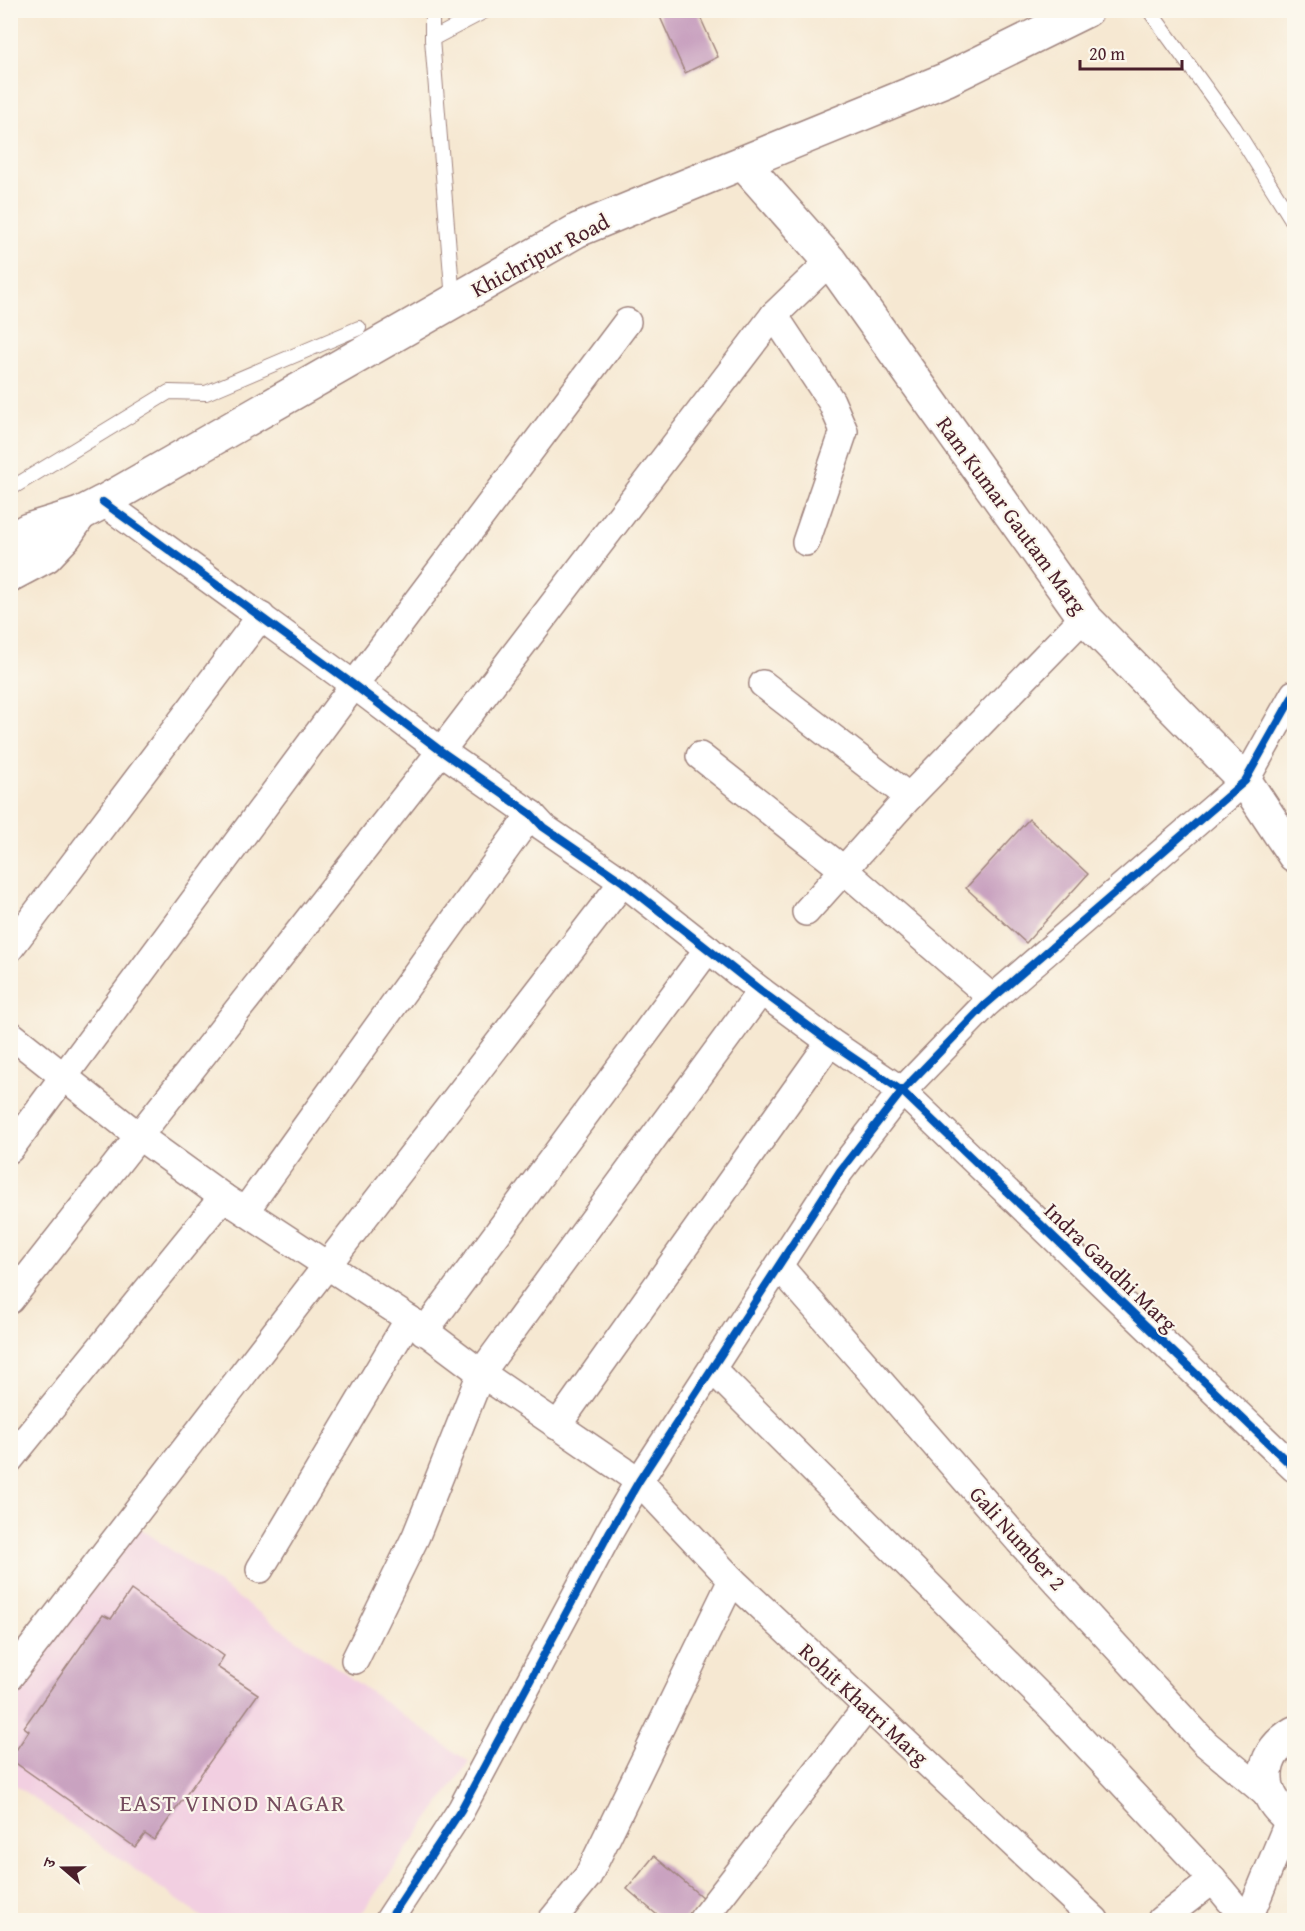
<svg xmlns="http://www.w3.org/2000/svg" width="1305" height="1931" font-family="'Gentium Book Plus','Noto Serif Devanagari',serif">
  <rect width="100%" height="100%" fill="#fbf7ec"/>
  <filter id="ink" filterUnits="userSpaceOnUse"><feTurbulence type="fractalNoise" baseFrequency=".0167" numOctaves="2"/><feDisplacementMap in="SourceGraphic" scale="12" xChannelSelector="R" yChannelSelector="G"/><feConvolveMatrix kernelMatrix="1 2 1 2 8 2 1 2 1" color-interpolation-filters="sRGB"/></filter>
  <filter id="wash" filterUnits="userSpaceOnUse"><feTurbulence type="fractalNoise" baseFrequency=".008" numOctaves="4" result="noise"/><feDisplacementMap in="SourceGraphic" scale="24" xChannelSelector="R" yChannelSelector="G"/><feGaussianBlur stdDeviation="1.35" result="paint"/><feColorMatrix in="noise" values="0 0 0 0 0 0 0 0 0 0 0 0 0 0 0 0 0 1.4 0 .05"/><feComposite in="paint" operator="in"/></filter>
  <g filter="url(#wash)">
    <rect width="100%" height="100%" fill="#f6e8d2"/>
    <polygon fill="#f2cfe1" points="126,1518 469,1762 357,1920 206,1920 11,1782 11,1681"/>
    <g id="blocks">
      <g fill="#c9a2c0">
        <polygon points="657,10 697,10 718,57 685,73"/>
        <polygon points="1029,819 1088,874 1026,943 966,888"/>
        <polygon points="131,1590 224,1656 217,1667 258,1694 154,1840 145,1834 135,1847 10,1759 29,1731 24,1727 103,1615 111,1619"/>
        <polygon points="654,1856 703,1898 684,1920 663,1920 627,1889"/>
      </g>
    </g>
  </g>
  <g filter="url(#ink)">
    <use href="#blocks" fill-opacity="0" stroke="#a0847e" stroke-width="1.5"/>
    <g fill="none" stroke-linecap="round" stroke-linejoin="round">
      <g stroke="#a0847e" stroke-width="16">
        <g id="service">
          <polyline points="432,10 432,39 453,300"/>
          <polyline points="1149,10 1234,127 1294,223"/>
          <polyline points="432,39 487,10"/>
          <polyline points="10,489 169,392 206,393 359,328"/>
        </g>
      </g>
      <g stroke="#a0847e" stroke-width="30">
        <g id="minor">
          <polyline points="774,315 831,401 844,431 806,542"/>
          <polyline points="103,502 354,685 441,751 531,814 543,827 623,882 761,991 830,1042 902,1091 1294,1468"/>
          <polyline points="763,684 909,797"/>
          <polyline points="700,756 844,870 992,998"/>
          <polyline points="806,912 909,797 1084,617"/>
          <polyline points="10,948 261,616"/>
          <polyline points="10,1034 140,1137 223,1197 409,1319 481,1373 639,1481 732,1580 1095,1920"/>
          <polyline points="10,1149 354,685 627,322"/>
          <polyline points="245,1211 531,814"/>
          <polyline points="779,1266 1019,1541 1205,1743 1270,1797"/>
          <polyline points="10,1300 441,751 774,315 830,261"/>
          <polyline points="424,1332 708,949"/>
          <polyline points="713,1370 1052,1708 1213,1880 1246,1920"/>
          <polyline points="557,1426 830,1042"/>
          <polyline points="10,1459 223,1197"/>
          <polyline points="260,1569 409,1319"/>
          <polyline points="355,1660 416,1536 481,1373 761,991"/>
          <polyline points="10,1676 623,882"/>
          <polyline points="389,1920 461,1810 610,1531 639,1481 840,1171 902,1091 985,1005 1245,781 1294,694"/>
          <polyline points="552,1920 588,1876 732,1580"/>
          <polyline points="702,1920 867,1707"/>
          <polyline points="1161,1920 1213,1880"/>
          <polyline points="1248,1920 1290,1818"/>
        </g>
      </g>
      <g stroke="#a0847e" stroke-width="36">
        <g id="tertiary">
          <polyline points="743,163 830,261 1084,617 1245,781 1294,855"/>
          <path d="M1294,1733c-38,23 -37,64 0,88"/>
        </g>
      </g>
      <g stroke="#a0847e" stroke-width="36">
        <g id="secondary">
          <polyline points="10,540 28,530 80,514 103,502 578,230 947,79 1087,10"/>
          <polyline points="10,575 46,556 65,536 80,514"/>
        </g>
      </g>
      <use href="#service" stroke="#fff" stroke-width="14"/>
      <use href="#minor" stroke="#fff" stroke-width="27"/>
      <use href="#tertiary" stroke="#fff" stroke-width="33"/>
      <use href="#secondary" stroke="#fff" stroke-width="33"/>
      <g stroke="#fbf7ec" stroke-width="11">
        <g id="cycleway">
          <polyline points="103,502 354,685 441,751 531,814 543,827 623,882 761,991 830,1042 902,1091 1294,1468"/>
          <polyline points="389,1920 461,1810 610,1531 639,1481 840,1171 902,1091 985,1005 1245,781 1294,694"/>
        </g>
      </g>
      <use href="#cycleway" stroke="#0057b8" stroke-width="8"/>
    </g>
  </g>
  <g text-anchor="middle" stroke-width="4.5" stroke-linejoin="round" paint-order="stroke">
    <g font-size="22" fill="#4a1f2b" stroke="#fbf7ec">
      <text transform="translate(540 255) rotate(-28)" y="8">Khichripur Road</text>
      <text transform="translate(1012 515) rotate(54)" y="8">Ram Kumar Gautam Marg</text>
      <text transform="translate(1111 1267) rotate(44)" y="8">Indra Gandhi Marg</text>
      <text transform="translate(1018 1538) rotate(48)" y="8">Gali Number 2</text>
      <text transform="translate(864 1704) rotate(43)" y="8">Rohit Khatri Marg</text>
    </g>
    <g font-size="24" letter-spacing="1.5" fill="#764d5f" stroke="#fbf7ec">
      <text x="233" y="1811">EAST VINOD NAGAR</text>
    </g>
  </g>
  <rect width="1305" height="1931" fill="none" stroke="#fbf7ec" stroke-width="36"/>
  <g transform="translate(63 1868) rotate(290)" stroke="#fbf7ec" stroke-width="4.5" paint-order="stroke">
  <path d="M0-4.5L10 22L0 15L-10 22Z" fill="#4a1f2b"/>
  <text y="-9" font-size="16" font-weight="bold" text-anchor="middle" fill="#4a1f2b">उ</text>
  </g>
  <path d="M1080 60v9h102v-9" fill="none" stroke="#4a1f2b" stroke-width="3"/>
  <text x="1089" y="60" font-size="18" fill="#4a1f2b" stroke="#fbf7ec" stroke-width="4.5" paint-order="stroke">20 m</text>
</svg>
